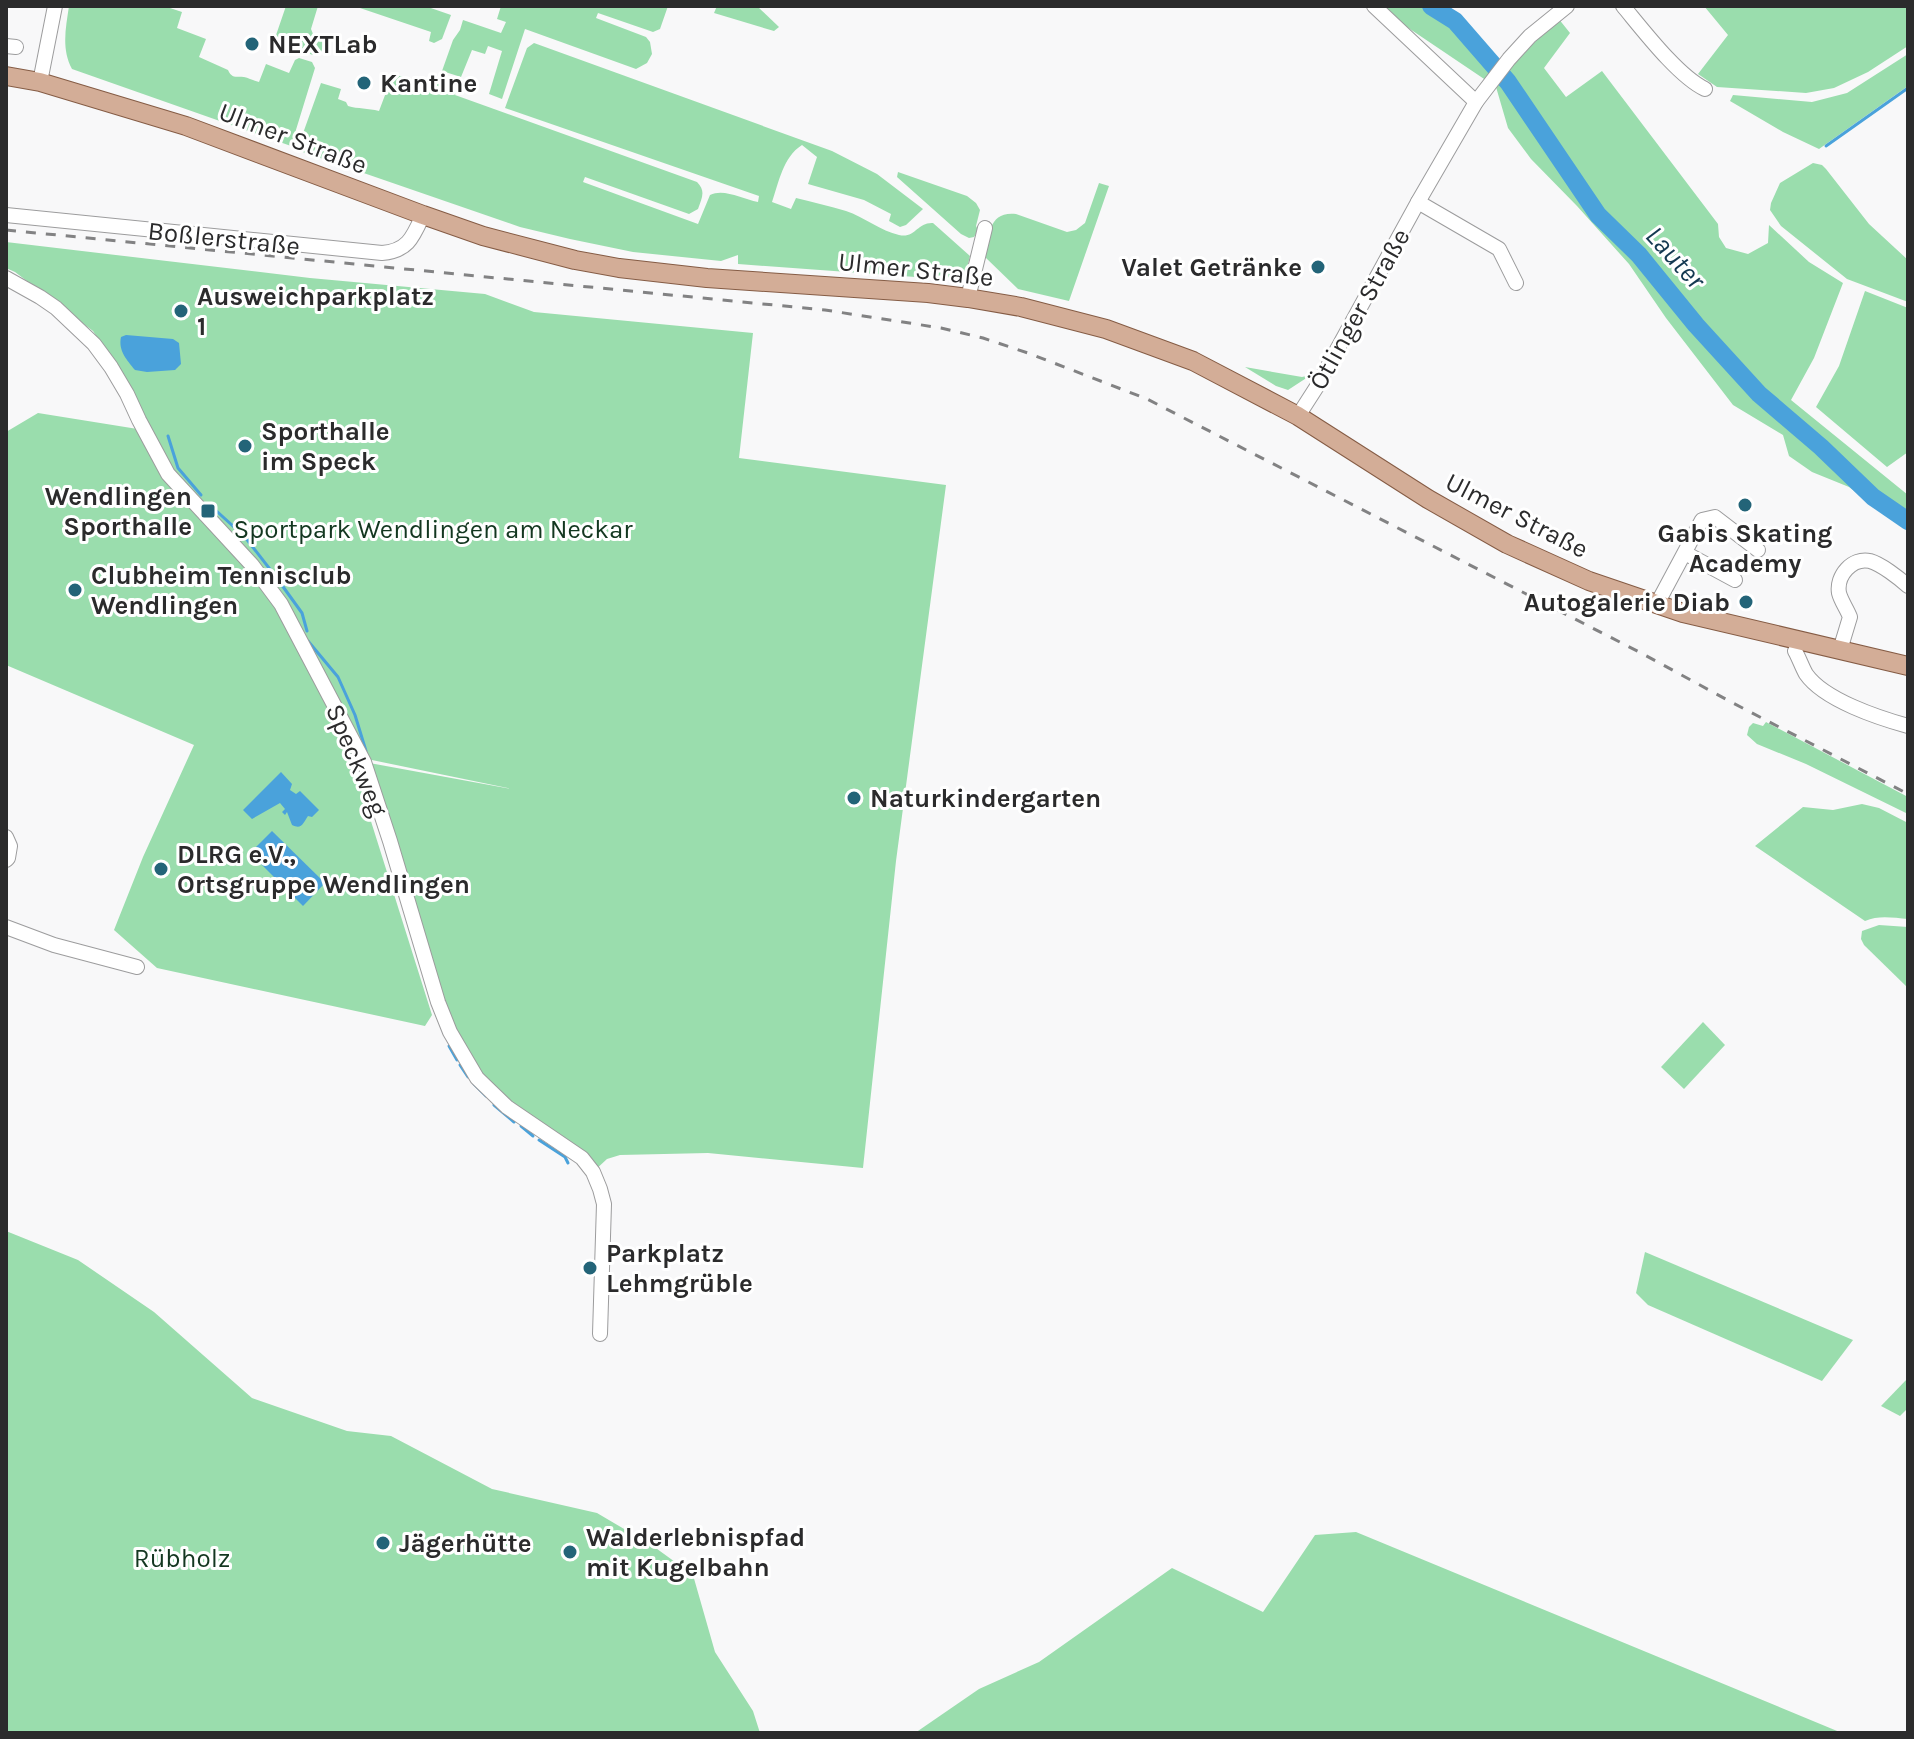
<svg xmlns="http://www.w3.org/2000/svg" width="1914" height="1739" font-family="Karla,sans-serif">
  <rect width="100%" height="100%" fill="#f8f8f9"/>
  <g fill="#9addad">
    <path d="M69,6h95l18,6 -5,16 29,11 -7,18 29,13c4,9 8,6 16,7 5,1 10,4 15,5l7,-18 23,9 6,-13 4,-2 13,4 3,6 -24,78 -219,-77c-11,-20 -6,-42 -3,-63z"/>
    <polygon points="286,6 318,6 311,29 313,34 326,39 321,52 313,55 274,41"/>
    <polygon points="354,6 425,6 451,15 442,39 434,43 429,41 431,32"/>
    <polygon points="501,6 668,6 660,29 653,32 598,13 596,18 646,37 650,42 652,54 647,63 636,69 525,29 502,99 489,94 502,51 488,46 485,54 472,50 461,77 442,71 453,40 460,30 463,20 501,33 506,22 497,19"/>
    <polygon points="717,6 757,6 779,27 774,31 714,13"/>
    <polygon points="1385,6 1444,6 1497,60 1512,66 1558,18 1570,33 1544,68 1566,97 1602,71 1718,224 1719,237 1726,248 1748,254 1768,243 1769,225 1809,262 1843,283 1814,358 1791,400 1908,495 1908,531 1849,487 1812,472 1789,456 1783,435 1733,405 1666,318 1629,264 1577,206 1531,159 1508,128 1496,87 1404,25"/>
    <polygon points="1704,6 1908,6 1908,46 1868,72 1834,88 1806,93 1717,87 1698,74 1728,35"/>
    <path d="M534,43l298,108 45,23 46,35 -17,16 -6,2 -11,-6 2,-7 -27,-14 -56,-16 9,-27 -15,-12c-19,12 -23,37 -30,57l19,7 5,-11c16,4 34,8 50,13 18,6 35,20 53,24 16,4 18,-13 34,-12l37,33 -4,16 -23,7 -205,-15v-9l-17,6 -88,-9 -63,-13 -50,-12 -223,-77 24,-67 20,6 -3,10 8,3 2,4c10,3 20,2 31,5l14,-37 43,13 3,-7 19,6 -3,9 242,87c9,9 5,16 1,27l-9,5 -104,-37 -2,5 115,42 12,-29c14,-7 32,4 48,7l1,-6 -254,-88 22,-60z"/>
    <polygon points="1908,54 1908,86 1819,149 1783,132 1730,101 1733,95 1812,102 1847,93"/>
    <polygon points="1813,163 1822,165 1826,169 1869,224 1908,260 1908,302 1847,279 1781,226 1770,210 1771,203 1780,183"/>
    <polygon points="898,172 967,196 976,203 980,210 976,226 978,230 974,237 969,238 961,234 897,177"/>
    <path d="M1099,183l10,3 -40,115 -51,-12 -33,-32c4,-21 3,-46 31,-43l51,18 9,-2 9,-7z"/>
    <polygon points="6,242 310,278 485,294 534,312 753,333 739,458 946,485 896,861 863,1168 708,1153 620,1155 607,1159 593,1172 507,1107 450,1032 364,762 512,789 367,759 352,761 432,1015 425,1026 157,968 114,930 143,857 194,745 6,665 6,432 38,413 150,431 117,368 93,331 15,272 6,268"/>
    <polygon points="1865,291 1908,308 1908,452 1887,467 1816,407 1839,366"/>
    <polygon points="1245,367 1302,377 1311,375 1288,390 1276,386"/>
    <polygon points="1766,722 1908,797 1908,814 1806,764 1757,744 1747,735 1749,727 1753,723 1763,726"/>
    <path d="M1862,804l17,4 29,15v96c-15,-1 -29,-4 -43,2l-110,-75 48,-39 30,3z"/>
    <polygon points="1879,925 1908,927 1908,988 1864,945 1861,939 1862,931"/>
    <polygon points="1703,1022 1725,1045 1684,1089 1661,1067"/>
    <polygon points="6,1231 78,1260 154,1312 252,1398 347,1431 391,1436 492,1489 597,1513 653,1546 693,1575 715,1652 753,1711 760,1733 6,1733"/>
    <polygon points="1645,1252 1853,1340 1822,1381 1648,1305 1636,1293"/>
    <polygon points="1908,1378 1908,1408 1900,1416 1881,1406"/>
    <polygon points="1356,1532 1842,1733 915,1733 979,1689 1039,1662 1172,1568 1263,1612 1315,1535"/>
  </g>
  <g fill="#4aa2db">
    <path d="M126,335l47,4 6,4 2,21 -6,6 -28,2 -12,-2c-8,-10 -17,-19 -14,-33z"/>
    <path d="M281,772l11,12 -2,6 6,4 4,-3 19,19 -7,7 -4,-1c-5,7 -6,14 -16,9l-5,-13 -2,3 -3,-3 3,-3 -5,-6 -28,16 -9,-9z"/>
    <polygon points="272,831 325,883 303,906 250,853"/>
  </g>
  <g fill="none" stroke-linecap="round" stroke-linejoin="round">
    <g stroke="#4aa2db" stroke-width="3">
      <polyline points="1826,146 1908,88"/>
      <polyline points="168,436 178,468 201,495"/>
      <polyline points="212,507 245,537 276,577 302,613 307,631"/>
      <polyline points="308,641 338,677 355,715 366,751"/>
      <polyline points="449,1046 457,1060"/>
      <polyline points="460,1065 468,1077"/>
      <polyline points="474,1084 486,1096"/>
      <polyline points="494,1105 514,1122"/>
      <polyline points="521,1126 533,1136"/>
      <polyline points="539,1140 565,1157 568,1163"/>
    </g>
    <polyline stroke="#4aa2db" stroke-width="18" points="1431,6 1455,21 1508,82 1598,215 1639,255 1696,325 1759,394 1821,447 1873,497 1908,521"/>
    <g stroke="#9c9c9d" stroke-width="16">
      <g id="minor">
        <polyline points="1374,6 1476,102"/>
        <path d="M1623,6c20,24 55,70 82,83"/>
        <polyline points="6,46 16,47"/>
        <polyline points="40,82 55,6"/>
        <polyline points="1418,202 1499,249 1516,283"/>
        <path d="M6,215l376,38c26,-2 31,-16 41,-38"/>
        <polyline points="6,278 40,297 56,308 94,344 111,367 127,394 139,420 168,474 252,565 281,604 364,762 390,841 438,1002 450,1032 477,1078 507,1107 582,1158 593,1172 600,1189 604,1204 600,1334"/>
        <polyline points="968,298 985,228"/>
        <polyline points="1298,416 1316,388 1418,202 1476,102 1509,59 1530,36 1567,6"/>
        <polyline points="1685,553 1735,580"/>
        <polyline points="1657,604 1702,520 1715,517 1758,550"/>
        <path d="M1840,650l10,-33c-3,-8 -9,-16 -11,-24 -3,-17 13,-36 31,-32 11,3 29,17 38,25"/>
        <path d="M1795,651c4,7 7,16 11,23 18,26 73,44 102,52"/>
        <polyline points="6,837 10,846 8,858 6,860"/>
        <polyline points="6,927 54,945 137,967"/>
      </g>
    </g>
    <g stroke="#855c45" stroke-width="20">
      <polyline id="major" points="6,76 40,82 186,126 423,215 483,236 575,260 619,268 707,278 928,293 968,298 1021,307 1106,329 1193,361 1298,416 1428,499 1507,544 1589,581 1683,613 1908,666"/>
    </g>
    <use href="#minor" stroke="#fff" stroke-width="14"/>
    <use href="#major" stroke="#d3ad97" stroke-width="18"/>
    <polyline stroke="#828283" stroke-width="3" stroke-dasharray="10 10" stroke-linecap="butt" points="6,230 825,310 941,328 983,338 1028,353 1147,399 1643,654 1731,702 1908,794"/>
  </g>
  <g fill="#236478" stroke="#fff" stroke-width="3">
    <circle cx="252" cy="44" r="8"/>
    <circle cx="364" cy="83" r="8"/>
    <circle cx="1318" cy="267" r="8"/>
    <circle cx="181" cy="311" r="8"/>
    <circle cx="245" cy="446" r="8"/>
    <circle cx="1745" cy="505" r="8"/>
    <rect x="200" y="503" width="16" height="16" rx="4"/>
    <circle cx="75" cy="590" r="8"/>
    <circle cx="1746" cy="602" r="8"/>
    <circle cx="854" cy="798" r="8"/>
    <circle cx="161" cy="869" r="8"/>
    <circle cx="590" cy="1268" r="8"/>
    <circle cx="383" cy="1543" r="8"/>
    <circle cx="570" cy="1552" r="8"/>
  </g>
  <g text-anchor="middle" stroke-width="6" stroke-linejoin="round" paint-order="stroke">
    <g font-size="26" font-weight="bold" fill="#2b2b2c" stroke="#fff" text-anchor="start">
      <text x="268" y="53">NEXTLab</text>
      <text x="380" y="92">Kantine</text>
      <text x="1302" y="276" text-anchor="end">Valet Getränke</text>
      <text x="197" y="305">Ausweichparkplatz<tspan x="197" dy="30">1</tspan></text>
      <text x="261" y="440">Sporthalle<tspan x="261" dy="30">im Speck</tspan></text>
      <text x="192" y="505" text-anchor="end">Wendlingen<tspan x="192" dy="30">Sporthalle</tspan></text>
      <text x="1745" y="542" text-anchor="middle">Gabis Skating<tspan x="1745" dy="30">Academy</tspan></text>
      <text x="91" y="584">Clubheim Tennisclub<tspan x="91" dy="30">Wendlingen</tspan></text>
      <text x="1730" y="611" text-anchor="end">Autogalerie Diab</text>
      <text x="870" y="807">Naturkindergarten</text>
      <text x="177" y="863">DLRG e.V.,<tspan x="177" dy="30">Ortsgruppe Wendlingen</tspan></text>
      <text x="606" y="1262">Parkplatz<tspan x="606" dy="30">Lehmgrüble</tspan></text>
      <text x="586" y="1546">Walderlebnispfad<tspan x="586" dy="30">mit Kugelbahn</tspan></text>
      <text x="399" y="1552">Jägerhütte</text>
    </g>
    <g font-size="26" fill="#2b2b2c" stroke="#fff">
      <text transform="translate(293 138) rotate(21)" y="9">Ulmer Straße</text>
      <text transform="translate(224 238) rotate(6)" y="9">Boßlerstraße</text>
      <text transform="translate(916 269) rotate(6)" y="9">Ulmer Straße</text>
      <text transform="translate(1359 309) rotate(-61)" y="9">Ötlinger Straße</text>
      <text transform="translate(1517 515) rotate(27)" y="9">Ulmer Straße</text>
      <text transform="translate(357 760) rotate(67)" y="9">Speckweg</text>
    </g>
    <g font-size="26" fill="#133720" stroke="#fff">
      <text x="433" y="538">Sportpark Wendlingen am Neckar</text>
      <text x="182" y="1567">Rübholz</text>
    </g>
    <g font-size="28" font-style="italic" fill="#143951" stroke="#fff">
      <text transform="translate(1676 257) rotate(48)" y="10">Lauter</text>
    </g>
  </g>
  <rect width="1914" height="1739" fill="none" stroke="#2b2b2c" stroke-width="16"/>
</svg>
